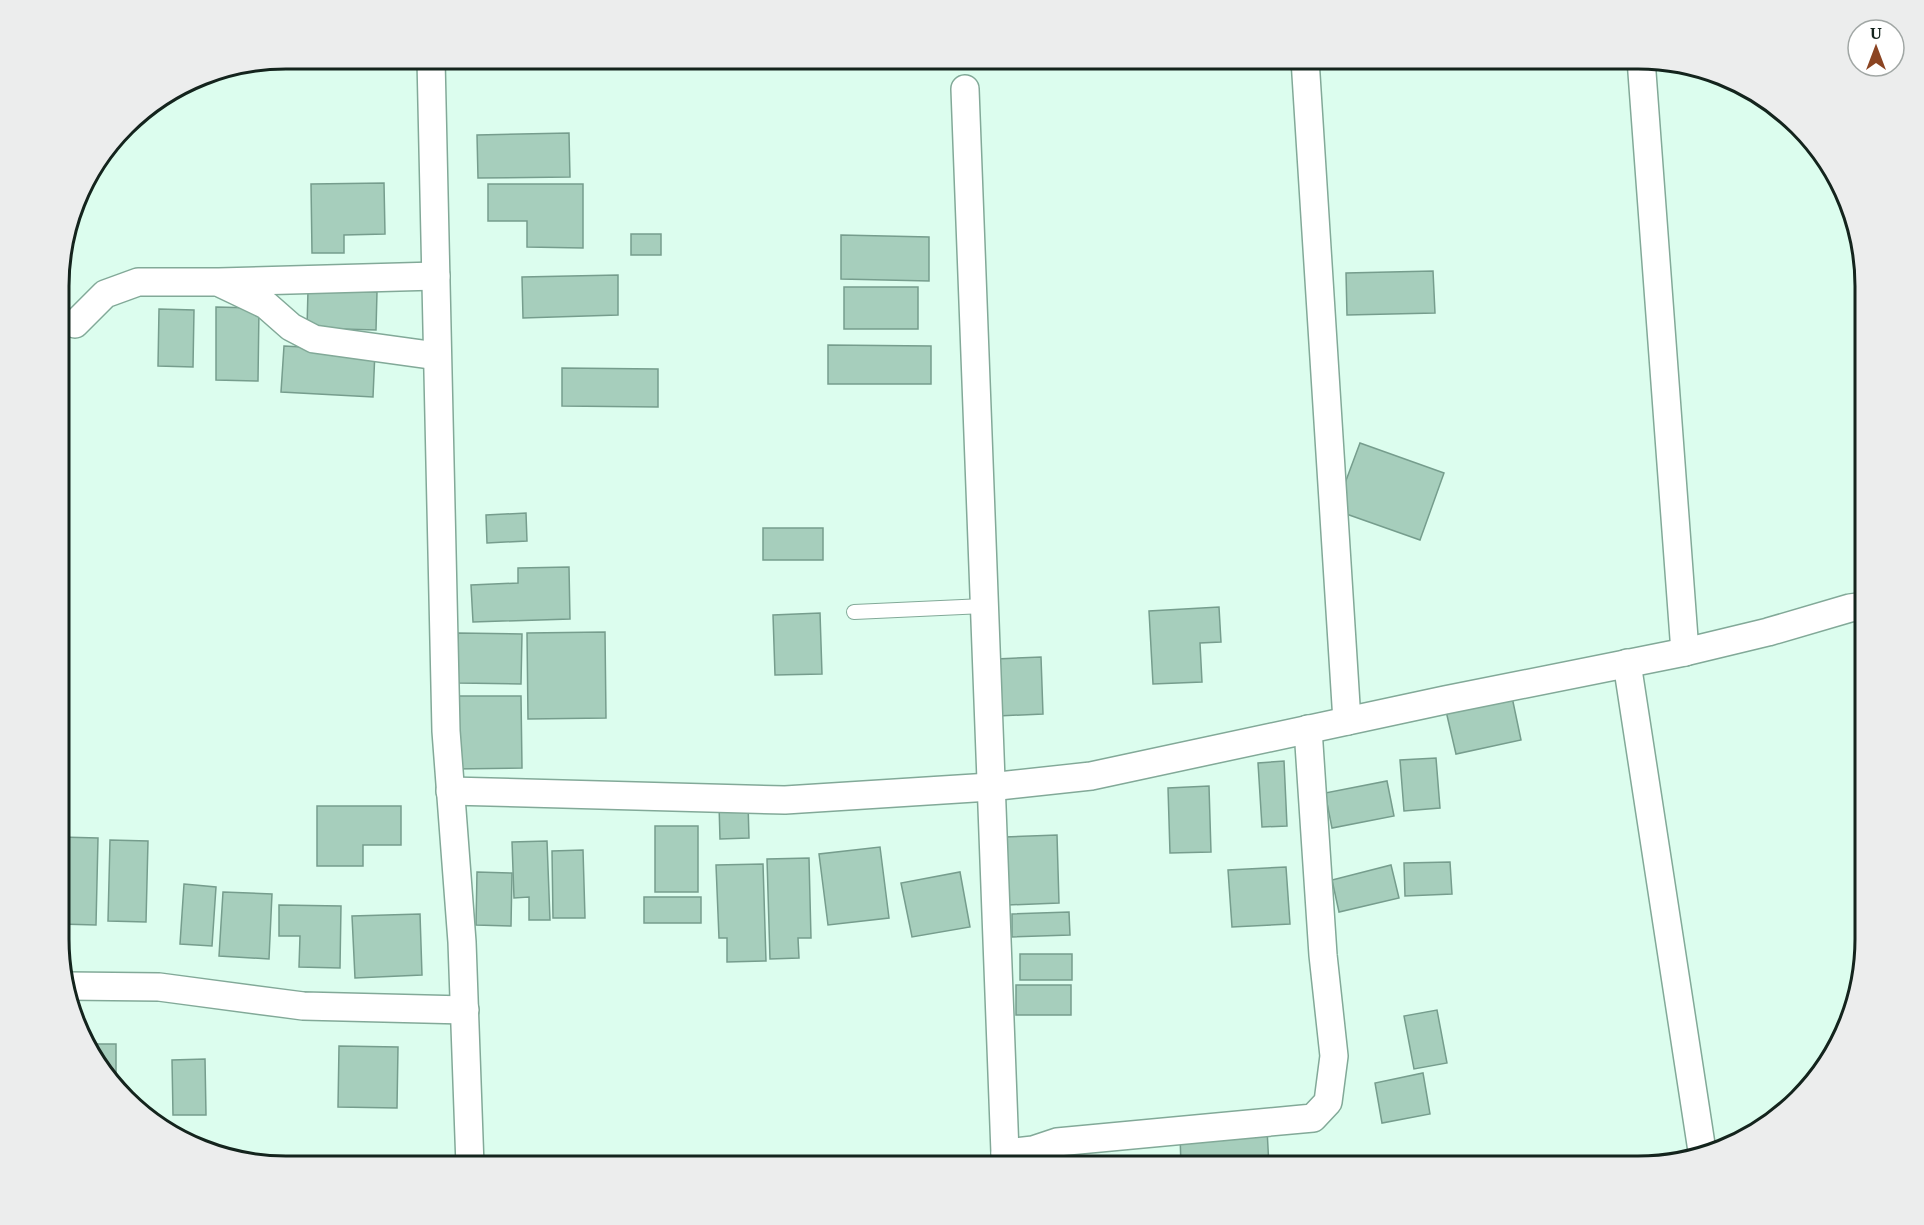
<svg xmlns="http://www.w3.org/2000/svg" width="1924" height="1225" font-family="'PT Serif',serif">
  <rect width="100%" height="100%" fill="#dcfdee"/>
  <g fill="#a6cebc" stroke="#769d8d" stroke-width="1.5">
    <polygon points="569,133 570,177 478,178 477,135"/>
    <polygon points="384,183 385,234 344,235 344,253 312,253 311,184"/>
    <polygon points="488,184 583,184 583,248 527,247 527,221 488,221"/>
    <rect x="631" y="234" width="30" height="21"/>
    <polygon points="841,235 929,237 929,281 841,279"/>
    <polygon points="1433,271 1435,313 1347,315 1346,273"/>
    <polygon points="618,275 618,315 523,318 522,277"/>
    <rect x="844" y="287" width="74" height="42"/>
    <polygon points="308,290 377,292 376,330 307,328"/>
    <polygon points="216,307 259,308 258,381 216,380"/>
    <polygon points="159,309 194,310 193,367 158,366"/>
    <polygon points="828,345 931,346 931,384 828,384"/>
    <polygon points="284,346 375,351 373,397 281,392"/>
    <polygon points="562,368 658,369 658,407 562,406"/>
    <polygon points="1360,443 1444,473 1420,540 1335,510"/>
    <polygon points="526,513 527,541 487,543 486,515"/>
    <rect x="763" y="528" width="60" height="32"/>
    <polygon points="569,567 570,619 473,622 471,585 518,583 518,568"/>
    <polygon points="1219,607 1221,642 1200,643 1202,682 1153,684 1149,611"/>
    <polygon points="820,613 822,674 775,675 773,615"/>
    <polygon points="605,632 606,718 528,719 527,633"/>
    <polygon points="458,633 522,634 521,684 458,683"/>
    <polygon points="1041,657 1043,714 998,716 996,659"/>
    <polygon points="453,696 521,696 522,768 454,769"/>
    <polygon points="1512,697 1521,740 1456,754 1446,711"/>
    <polygon points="1436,758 1440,808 1404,811 1400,760"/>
    <polygon points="1284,761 1287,826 1262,827 1258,763"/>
    <polygon points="1387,781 1394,816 1332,828 1325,793"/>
    <polygon points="1209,786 1211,852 1170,853 1168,788"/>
    <polygon points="748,803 749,838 720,839 719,804"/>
    <polygon points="317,806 401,806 401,845 363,845 363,866 317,866"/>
    <rect x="655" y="826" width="43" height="66"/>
    <polygon points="1057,835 1059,903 1008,905 1005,837"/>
    <polygon points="60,837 98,838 96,925 60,924"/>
    <polygon points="110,840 148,841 146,922 108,921"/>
    <polygon points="547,841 550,920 529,920 529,897 514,898 512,842"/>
    <polygon points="880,847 889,918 828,925 819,854"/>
    <polygon points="583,850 585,918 553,918 552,851"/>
    <polygon points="809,858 811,938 798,938 799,958 770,959 767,859"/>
    <polygon points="1450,862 1452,894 1405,896 1404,863"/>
    <polygon points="763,864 766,961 727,962 727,938 719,938 716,865"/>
    <polygon points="1391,865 1399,898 1339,912 1332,880"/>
    <polygon points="1286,867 1290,924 1232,927 1228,870"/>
    <polygon points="477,872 512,873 511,926 476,925"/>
    <polygon points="960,872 970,927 912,937 901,883"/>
    <polygon points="184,884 216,887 212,946 180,944"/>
    <polygon points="223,892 272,894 269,959 219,956"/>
    <rect x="644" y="897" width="57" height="26"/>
    <polygon points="279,905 341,906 340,968 299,967 300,936 279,936"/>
    <polygon points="1069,912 1070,935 1012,937 1012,914"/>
    <polygon points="420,914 422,975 355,978 352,916"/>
    <rect x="1020" y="954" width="52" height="26"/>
    <rect x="1016" y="985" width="55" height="30"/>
    <polygon points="1437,1010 1447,1063 1414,1069 1404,1016"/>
    <polygon points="89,1044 116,1044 116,1085 97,1065"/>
    <polygon points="339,1046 398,1047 397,1108 338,1107"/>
    <polygon points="205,1059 206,1115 173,1115 172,1060"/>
    <polygon points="1423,1073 1430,1114 1382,1123 1375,1083"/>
    <polygon points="1267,1129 1269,1166 1181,1166 1180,1134"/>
  </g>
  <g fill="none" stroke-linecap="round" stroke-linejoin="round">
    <g stroke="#82a998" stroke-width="16">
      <polyline id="lane" points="854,612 984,606"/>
    </g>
    <g stroke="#82a998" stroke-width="30">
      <g id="street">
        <polyline points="431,59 446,731 462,942 470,1166"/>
        <polyline points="1305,59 1347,721"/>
        <polyline points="1641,59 1685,652"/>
        <polyline points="965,89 1005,1153"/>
        <polyline points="222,284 266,305 291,327 314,339 437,356"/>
        <polyline points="75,324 105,294 138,282 219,282 436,276"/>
        <polyline points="1627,663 1702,1151"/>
        <polyline points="450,791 785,800 990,787 1091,776 1445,700 1685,652 1768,632 1850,608 1865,606"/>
        <polyline points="67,986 159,987 303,1006 465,1010"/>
        <polyline points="1006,1166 1005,1153 1033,1150 1057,1142 1313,1118 1328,1102 1334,1056 1323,955 1308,729"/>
      </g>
    </g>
    <use href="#lane" stroke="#fff" stroke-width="14"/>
    <use href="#street" stroke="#fff" stroke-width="27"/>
  </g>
  <path d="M0 0H1924V1225H0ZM286 69H1638A217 217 0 0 1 1855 286V939A217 217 0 0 1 1638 1156H286A217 217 0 0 1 69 939V286A217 217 0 0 1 286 69Z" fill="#eceded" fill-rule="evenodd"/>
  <path fill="none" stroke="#14241d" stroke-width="3" d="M286 69H1638A217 217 0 0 1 1855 286V939A217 217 0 0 1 1638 1156H286A217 217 0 0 1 69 939V286A217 217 0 0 1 286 69Z"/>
  <g transform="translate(1876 48)"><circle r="28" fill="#ffffff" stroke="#a1a7a5" stroke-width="1.5"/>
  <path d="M0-4.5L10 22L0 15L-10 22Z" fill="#8b4422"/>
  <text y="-9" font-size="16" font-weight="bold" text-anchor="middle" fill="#14241d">U</text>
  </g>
</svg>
